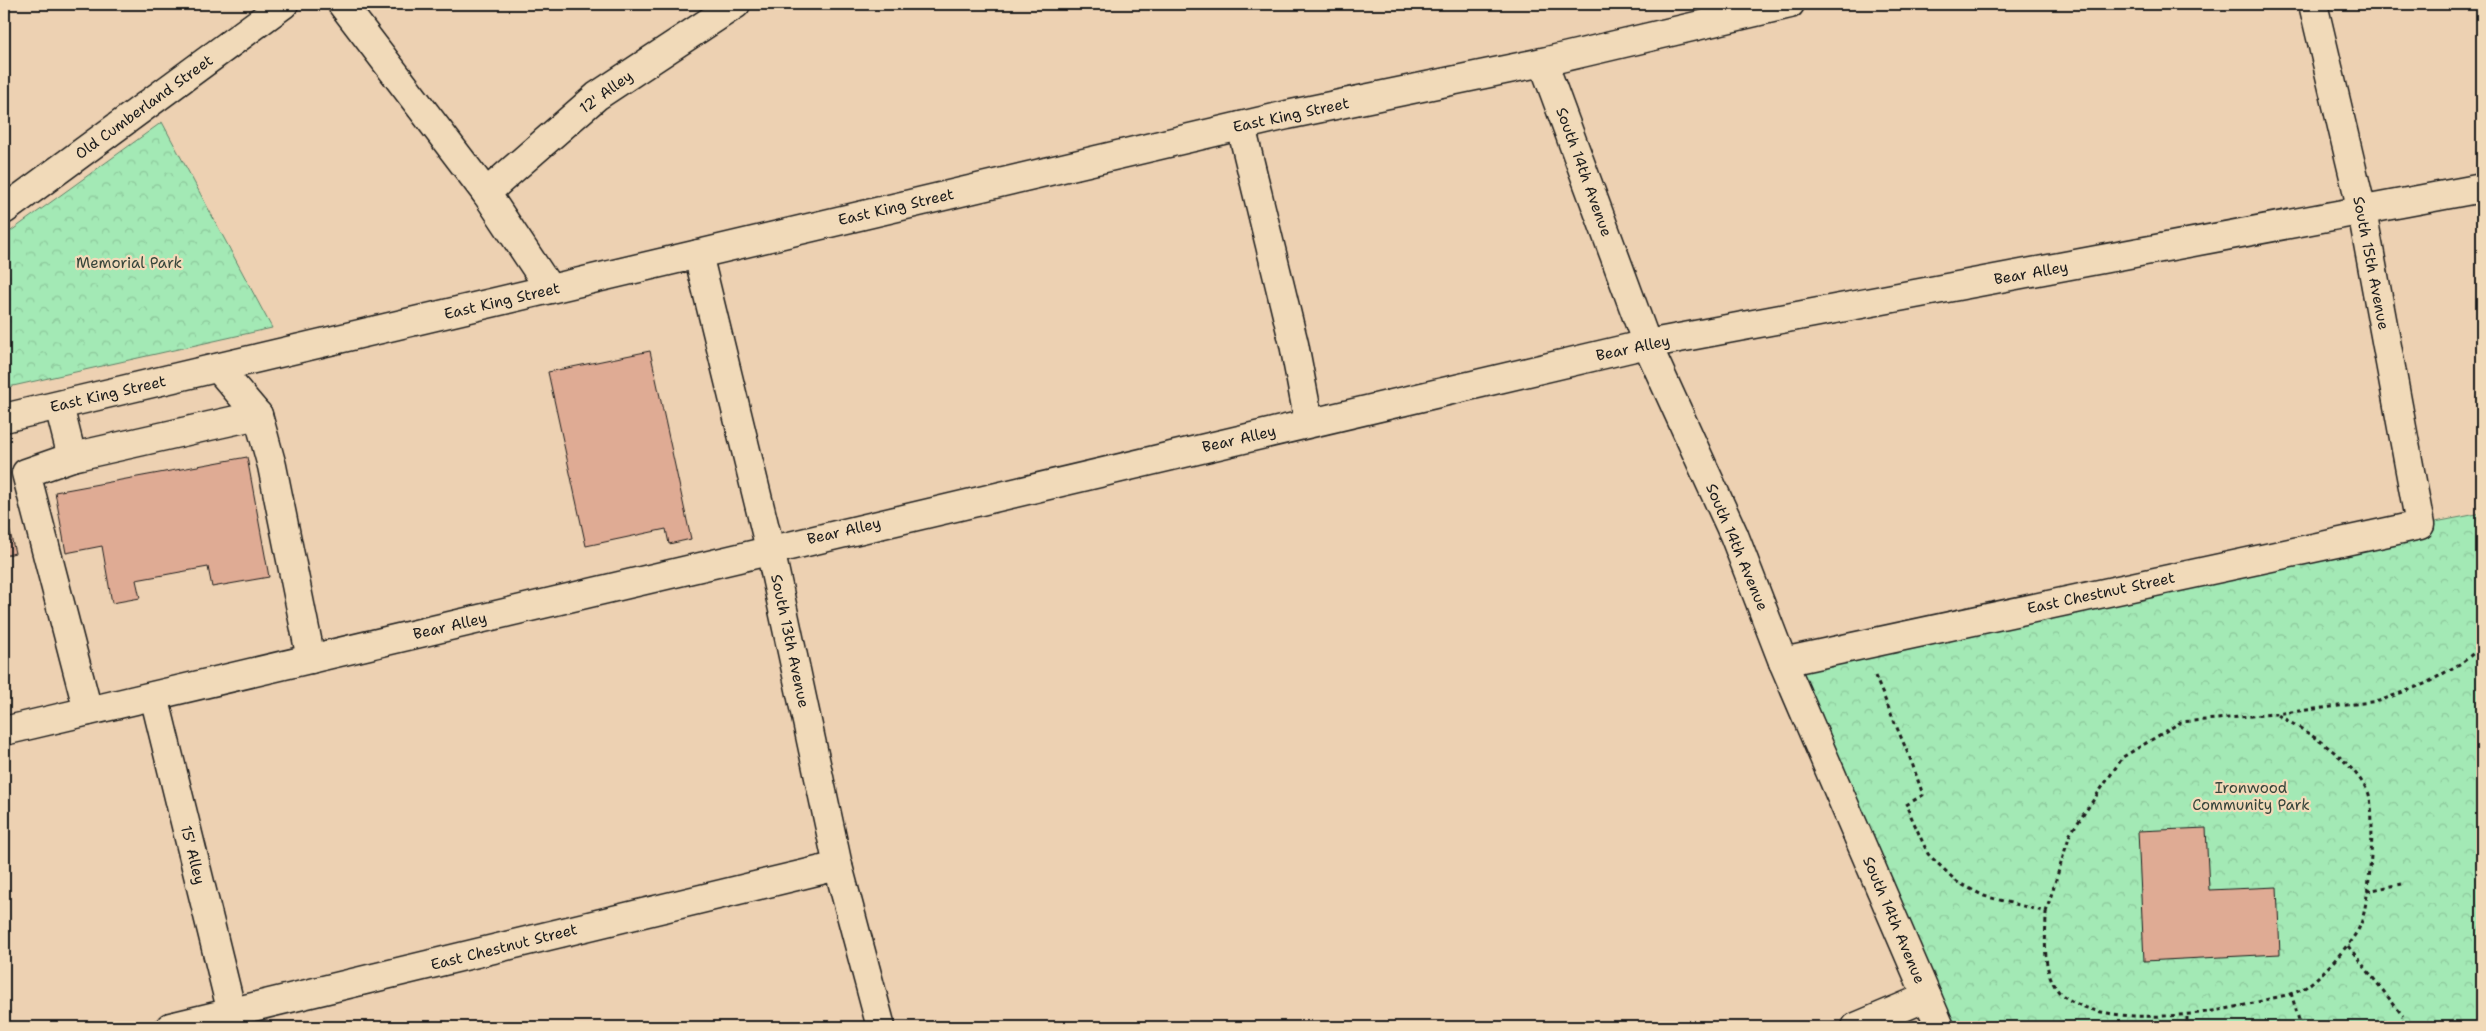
<svg xmlns="http://www.w3.org/2000/svg" width="2486" height="1031" font-family="'Shantell Sans',sans-serif">
  <defs>
    <pattern id="park-crowns" width="20" height="18" patternUnits="userSpaceOnUse" patternTransform="scale(1.25)"><rect width="20" height="18" fill="#a3e9b5"/><path d="M2 6a3 3 0 1 1 6 0M12 15a3 3 0 1 1 6 0" fill="none" stroke="#8cc79b"/></pattern>
  </defs>
  <rect width="100%" height="100%" fill="#edd1b2"/>
  <filter id="ink" filterUnits="userSpaceOnUse"><feTurbulence type="fractalNoise" baseFrequency=".02" numOctaves="2"/><feDisplacementMap in="SourceGraphic" scale="10" xChannelSelector="R" yChannelSelector="G"/><feConvolveMatrix kernelMatrix="1 2 1 2 8 2 1 2 1" color-interpolation-filters="sRGB"/></filter>
  <g filter="url(#ink)">
    <g fill="url(#park-crowns)" stroke="#608268">
      <polygon points="162,122 272,328 4,388 4,236"/>
      <polygon points="2482,513 2482,1027 1939,1027 1783,662 2420,525"/>
    </g>
    <g fill="#dfab94" stroke="#1c1c1c">
      <polygon points="650,351 691,539 669,544 666,529 586,546 548,372"/>
      <polygon points="247,457 269,577 212,587 208,567 136,580 140,598 112,603 102,546 66,553 55,492"/>
      <polygon points="4,507 15,553 4,556"/>
      <polygon points="2206,828 2209,890 2277,887 2280,954 2144,961 2138,831"/>
    </g>
    <g fill="none" stroke-linecap="round" stroke-linejoin="round">
      <g stroke="#1c1c1c" stroke-width="31">
        <g id="minor">
          <polyline points="342,4 486,193 550,289"/>
          <polyline points="1543,62 1647,344 1734,535 1783,662 1940,1027"/>
          <polyline points="1241,126 1294,344 1309,423"/>
          <polyline points="486,193 597,96 736,4"/>
          <polyline points="4,210 284,4"/>
          <polyline points="698,254 770,549 838,866 881,1027"/>
          <polyline points="59,406 72,457 258,415 218,368"/>
          <polyline points="258,415 272,466 311,659"/>
          <polyline points="4,418 1287,115 1543,62 1790,4"/>
          <polyline points="72,457 26,473 88,711"/>
          <polyline points="1783,662 2420,525 2362,211 2313,4"/>
          <polyline points="154,696 232,1013"/>
          <polyline points="4,731 1647,344 2482,188"/>
          <polyline points="170,1027 838,866"/>
          <polyline points="1856,1027 1927,997"/>
        </g>
      </g>
      <g stroke="#1c1c1c" stroke-width="3" stroke-dasharray="4 4" stroke-linecap="butt">
        <polyline points="1875,676 1912,763 1923,795 1906,805 1928,854 1957,882 1984,896 2046,912 2070,834 2123,757 2181,722 2275,714 2379,701 2427,683 2463,662 2482,646"/>
        <polyline points="2367,891 2402,884"/>
        <path d="M2046,912c0,27 -5,58 13,80 41,39 152,23 206,8 11,-3 26,-5 36,-10 16,-8 52,-48 59,-64 9,-19 17,-115 8,-134 -19,-36 -59,-59 -92,-78"/>
        <polyline points="2348,946 2403,1016"/>
        <polyline points="2291,993 2301,1027"/>
        <polyline points="2187,1017 2187,1027"/>
      </g>
      <use href="#minor" stroke="#f1dab9" stroke-width="28"/>
    </g>
  </g>
  <g text-anchor="middle" stroke-width="4.5" stroke-linejoin="round" paint-order="stroke">
    <g font-size="15" fill="#1c1c1c" stroke="#f1dab9">
      <text transform="translate(606 92) rotate(-36)" y="5">12' Alley</text>
      <text transform="translate(144 107) rotate(-36)" y="5">Old Cumberland Street</text>
      <text transform="translate(1291 115) rotate(-12)" y="5">East King Street</text>
      <text transform="translate(1584 172) rotate(70)" y="5">South 14th Avenue</text>
      <text transform="translate(896 207) rotate(-13)" y="5">East King Street</text>
      <text transform="translate(2371 263) rotate(79)" y="5">South 15th Avenue</text>
      <text transform="translate(2031 273) rotate(-10)" y="5">Bear Alley</text>
      <text transform="translate(502 301) rotate(-13)" y="5">East King Street</text>
      <text transform="translate(1633 348) rotate(-12)" y="5">Bear Alley</text>
      <text transform="translate(108 394) rotate(-13)" y="5">East King Street</text>
      <text transform="translate(1239 439) rotate(-13)" y="5">Bear Alley</text>
      <text transform="translate(844 531) rotate(-13)" y="5">Bear Alley</text>
      <text transform="translate(1737 547) rotate(67)" y="5">South 14th Avenue</text>
      <text transform="translate(2101 593) rotate(-12)" y="5">East Chestnut Street</text>
      <text transform="translate(450 626) rotate(-13)" y="5">Bear Alley</text>
      <text transform="translate(790 641) rotate(78)" y="5">South 13th Avenue</text>
      <text transform="translate(193 855) rotate(76)" y="5">15' Alley</text>
      <text transform="translate(1894 920) rotate(67)" y="5">South 14th Avenue</text>
      <text transform="translate(504 947) rotate(-14)" y="5">East Chestnut Street</text>
    </g>
    <g font-size="15" fill="#37453b" stroke="#f1dab9">
      <text x="129" y="268">Memorial Park</text>
      <text x="2251" y="793">Ironwood<tspan x="2251" dy="17">Community Park</tspan></text>
    </g>
  </g>
  <rect width="2486" height="1031" fill="none" stroke="#f1dab9" stroke-width="20"/>
  <rect x="10" y="10" width="2466" height="1011" fill="none" stroke="#1c1c1c" stroke-width="2" filter="url(#ink)"/>
</svg>
